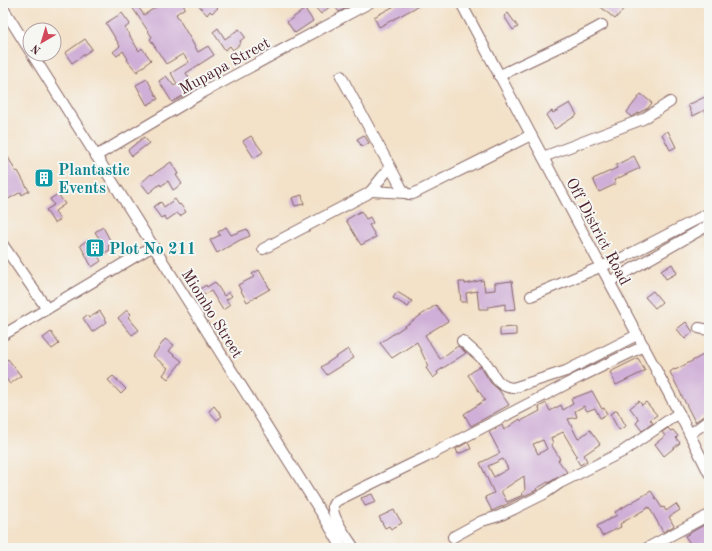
<svg xmlns="http://www.w3.org/2000/svg" width="712" height="551" font-family="'Old Standard TT',serif">
  <rect width="100%" height="100%" fill="#f6f6f2"/>
  <filter id="ink" filterUnits="userSpaceOnUse"><feTurbulence type="fractalNoise" baseFrequency=".025" numOctaves="2"/><feDisplacementMap in="SourceGraphic" scale="8" xChannelSelector="R" yChannelSelector="G"/><feConvolveMatrix kernelMatrix="1 2 1 2 8 2 1 2 1" color-interpolation-filters="sRGB"/></filter>
  <filter id="wash" filterUnits="userSpaceOnUse"><feTurbulence type="fractalNoise" baseFrequency=".012" numOctaves="4" result="noise"/><feDisplacementMap in="SourceGraphic" scale="16" xChannelSelector="R" yChannelSelector="G"/><feGaussianBlur stdDeviation="0.9" result="paint"/><feColorMatrix in="noise" values="0 0 0 0 0 0 0 0 0 0 0 0 0 0 0 0 0 1.4 0 .05"/><feComposite in="paint" operator="in"/></filter>
  <g filter="url(#wash)">
    <rect width="100%" height="100%" fill="#f3e1c8"/>
    <g id="blocks">
      <g fill="#cfaed7" fill-rule="evenodd">
        <polygon points="162,3 182,3 185,8 176,14 198,52 208,46 214,55 186,73 195,89 172,102 159,81 166,76 174,86 177,84 171,73 189,62 183,54 166,64 150,39 152,37 132,7 136,4 144,15"/>
        <polygon points="197,3 213,3 218,8 212,13 210,11 207,15"/>
        <polygon points="316,3 354,3 339,12 333,4 321,14 313,5"/>
        <polygon points="400,3 424,3 379,27 374,17"/>
        <polygon points="596,3 623,3 626,6 615,19"/>
        <polygon points="305,9 313,21 295,33 287,22"/>
        <polygon points="122,13 130,24 125,28 139,51 142,48 151,60 137,72 127,60 128,59 123,51 117,56 113,52 120,46 106,23"/>
        <polygon points="508,13 518,27 513,30 504,16"/>
        <polygon points="218,28 225,39 239,29 245,37 240,41 241,43 233,50 230,46 225,50 213,32"/>
        <polygon points="85,39 92,49 72,63 65,53"/>
        <polygon points="147,79 158,99 147,105 136,85"/>
        <polygon points="641,94 652,103 648,108 631,117 627,112"/>
        <polygon points="709,95 709,119 705,110 693,116 688,105"/>
        <polygon points="570,103 577,115 555,129 546,115 552,111 553,113"/>
        <polygon points="668,131 676,147 670,150 662,134"/>
        <polygon points="364,135 369,143 362,147 357,139"/>
        <polygon points="251,136 263,152 254,158 243,141"/>
        <polygon points="144,137 149,143 132,156 128,150"/>
        <polygon points="634,156 640,168 614,180 616,184 599,192 593,179 617,168 616,165"/>
        <polygon points="8,157 16,172 18,171 29,191 22,195 21,192 3,202 3,194 8,191 3,182 3,159"/>
        <polygon points="171,162 178,174 176,175 182,184 173,190 168,181 161,186 160,184 149,193 141,183 151,174 152,175"/>
        <polygon points="58,194 65,204 55,211 60,220 54,223 46,210 54,205 50,199"/>
        <polygon points="302,195 304,204 295,206 292,198"/>
        <polygon points="175,199 179,205 180,204 186,212 180,216 177,213 167,220 164,216 161,218 153,207 161,202 164,207"/>
        <polygon points="361,211 366,219 370,217 373,223 369,225 376,237 361,245 346,220"/>
        <polygon points="103,227 112,244 108,246 110,250 98,256 101,261 92,267 80,245 88,240 90,244 99,238 95,232"/>
        <polygon points="226,227 231,235 247,229 250,236 240,240 217,253 210,240 220,235 218,232"/>
        <polygon points="672,264 677,273 666,279 661,271"/>
        <polygon points="259,270 270,289 247,302 238,285 254,277 252,274"/>
        <polygon points="483,280 485,291 495,290 495,283 512,281 516,309 505,310 505,304 488,307 488,309 479,309 477,291 466,293 467,302 461,302 459,282 465,282 465,284"/>
        <polygon points="215,282 224,296 229,292 232,296 226,300 230,305 223,310 211,291 204,295 200,289 206,285 207,287"/>
        <polygon points="653,291 662,302 655,308 645,297"/>
        <polygon points="397,292 412,301 408,307 393,298"/>
        <polygon points="436,305 448,321 425,335 440,359 458,346 466,353 437,372 438,374 433,378 426,368 428,366 417,342 392,358 380,343"/>
        <polygon points="127,310 131,314 128,317 139,330 132,335 118,318"/>
        <polygon points="100,311 107,322 92,332 83,318 87,315 89,318"/>
        <polygon points="686,322 693,332 685,339 677,329"/>
        <polygon points="516,327 516,335 500,336 500,328"/>
        <polygon points="51,332 59,344 52,349 43,338"/>
        <polygon points="165,339 174,345 169,351 182,361 168,379 163,375 168,368 153,356"/>
        <polygon points="348,349 354,358 327,375 321,367"/>
        <polygon points="709,352 709,414 705,415 695,422 670,372 674,369 675,370"/>
        <polygon points="638,358 645,371 616,385 610,372"/>
        <polygon points="8,359 21,376 10,384 3,375 3,363"/>
        <polygon points="480,366 491,383 499,390 509,405 471,426 464,414 485,400 468,375"/>
        <polygon points="113,376 126,389 121,394 108,380"/>
        <path d="M592,391l10,18 2,-1 3,6 -7,4 -5,-10 -8,3 -3,-5 -9,5 2,6 -9,2 10,20 12,-9 10,14 -16,11 3,6 -7,4 -5,-8 2,-1 -14,-24 -12,6 2,5 -2,1 9,15 -2,1 9,12 -19,11v-1l-12,7 1,1 -45,21 -7,-14 9,-4 -14,-30 20,-10 -11,-21 13,-7 2,5 16,-11 1,2 19,-10 -1,-4 7,-4 4,8 11,-6 2,5 10,-6 -2,-5zM543,440l4,9 -9,5 -5,-10zM503,459l5,10 -14,8 -6,-11zM524,476l1,15 -3,2 1,2 -16,7 -6,-11z"/>
        <polygon points="639,401 642,405 646,402 657,415 650,420 653,423 642,431 636,423 639,420 630,408"/>
        <polygon points="214,406 222,416 217,420 209,411"/>
        <polygon points="617,410 626,426 619,430 610,414"/>
        <polygon points="668,428 671,431 673,430 678,436 676,438 680,443 664,456 655,444 665,436 662,432"/>
        <polygon points="468,442 471,449 458,454 456,449"/>
        <polygon points="651,491 662,508 664,507 666,511 676,504 680,510 669,517 674,526 663,532 649,507 620,524 621,527 602,536 597,526 617,515 615,512"/>
        <polygon points="372,494 376,502 365,506 361,498"/>
        <polygon points="394,510 402,523 391,529 389,526 385,528 379,517"/>
        <polygon points="709,522 709,548 693,548 685,536"/>
      </g>
    </g>
  </g>
  <g filter="url(#ink)">
    <use href="#blocks" fill-opacity="0" stroke="#856362" stroke-width="1"/>
    <g fill="none" stroke-linecap="round" stroke-linejoin="round">
      <g stroke="#856362" stroke-width="12">
        <g id="minor">
          <polyline points="461,3 679,413 709,473"/>
          <polyline points="3,8 30,51"/>
          <polyline points="32,54 324,517 342,548"/>
          <path d="M341,76l60,111c3,5 5,8 12,7l118,-59"/>
          <path d="M499,76c34,-18 70,-32 103,-51"/>
          <polyline points="96,156 202,93 369,3"/>
          <polyline points="543,157 643,119 670,102"/>
          <polyline points="371,191 405,193"/>
          <polyline points="3,245 47,309"/>
          <polyline points="263,249 367,194 371,191 390,167"/>
          <polyline points="609,282 709,225"/>
          <polyline points="531,296 624,257 709,213"/>
          <polyline points="699,328 709,330"/>
          <polyline points="3,335 153,246"/>
          <path d="M462,341c8,7 17,14 24,22 9,12 10,23 27,25l53,-17 71,-36"/>
          <polyline points="690,434 709,420"/>
          <polyline points="453,537 482,521 499,516 514,509 544,494 560,483 622,452 679,413"/>
          <path d="M354,548c-6,-10 -21,-28 -21,-40 -1,-4 2,-6 5,-8l88,-43 152,-79 66,-32"/>
          <polyline points="647,548 709,515"/>
        </g>
      </g>
      <use href="#minor" stroke="#fff" stroke-width="10"/>
    </g>
  </g>
  <defs>
    <g id="building-square" transform="scale(1)"><rect x="-9" y="-9" width="18" height="18" rx="4" fill="#0f9aa8" stroke="#f6f6f2"/><path d="M-4-6H4V6H1V3H-1V6H-4ZM-2.5-4.3h1.7v1.8h-1.7ZM.8-4.3h1.7v1.8H.8ZM-2.5-1h1.7V.8h-1.7ZM.8-1h1.7V.8H.8Z" fill="#fff"/></g>
  </defs>
  <g fill-rule="evenodd">
    <use href="#building-square" x="44" y="178"/>
    <use href="#building-square" x="95" y="248"/>
  </g>
  <g text-anchor="middle" stroke-width="4" stroke-linejoin="round" paint-order="stroke">
    <g font-size="16" fill="#4a1f2b" stroke="#f6f6f2">
      <text transform="translate(224 65) rotate(-29)" y="6">Mupapa Street</text>
      <text transform="translate(599 231) rotate(62)" y="6">Off District Road</text>
      <text transform="translate(213 313) rotate(58)" y="6">Miombo Street</text>
    </g>
    <g font-size="16" font-weight="bold" fill="#0d838f" stroke="#f6f6f2" text-anchor="start">
      <text x="58" y="175">Plantastic<tspan x="58" dy="18">Events</tspan></text>
      <text x="109" y="254">Plot No 211</text>
    </g>
  </g>
  <rect width="712" height="551" fill="none" stroke="#f6f6f2" stroke-width="16"/>
  <g transform="translate(42 42) rotate(218)"><circle r="19" fill="#f6f6f2" stroke="#b1a0a2"/>
  <path d="M0-3L7 15L0 10L-7 15Z" fill="#d1495b"/>
  <text y="-6" font-size="11" font-weight="bold" text-anchor="middle" fill="#4a1f2b">N</text>
  </g>
</svg>
